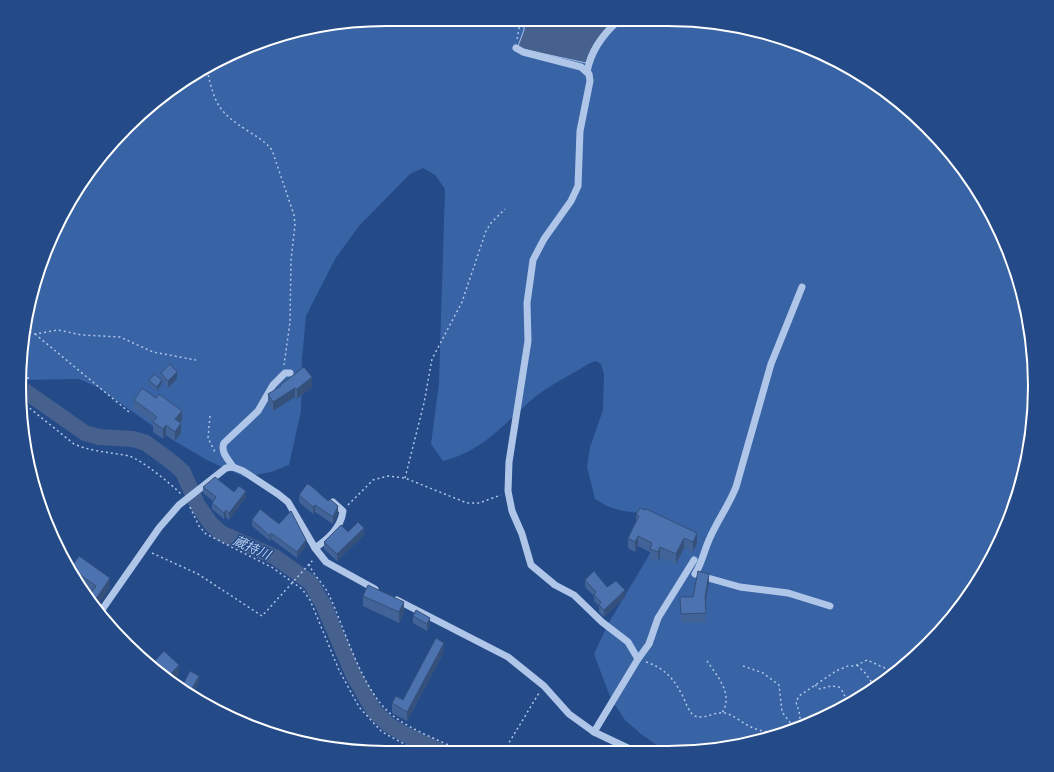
<svg xmlns="http://www.w3.org/2000/svg" width="1054" height="772" font-family="Montserrat,'Noto Sans JP',sans-serif">
  <rect width="100%" height="100%" fill="#244a88"/>
  <path fill="#3863a5" d="M386,19l306,1 71,11 109,50 87,81 38,61 25,68 12,71 -2,72 -16,70 -30,65 -42,59 -52,49 -83,48 -93,25h-46l-12,-4 -17,-12 -16,-14 -14,-21 -17,-45 14,-30 50,-84 -14,-27c-19,-1 -33,-3 -49,-14l-8,-32 3,-20 13,-37 1,-36 -3,-10 -5,-3 -6,2c-17,11 -39,21 -55,34 -31,26 -50,53 -92,64l-12,-17 8,-61 6,-194 -10,-14 -12,-7 -13,6 -51,52 -24,33 -29,57 -4,42 -1,53 -12,54 -18,7 -27,5 -37,-17 -31,-18 -79,-55 -18,-8 -57,1v-42l35,-114 53,-80 72,-63 109,-49z"/>
  <path fill="#46618e" stroke="#a3c0ea" d="M524,19l91,1c-13,12 -24,25 -29,43l-64,-14 -4,-3 6,-16z"/>
  <g fill="none" stroke-linecap="round" stroke-linejoin="round">
    <polyline stroke="#46618e" stroke-width="16" points="22,389 85,433 99,437 133,439 146,443 173,463 183,472 197,504 211,524 221,533 275,557 310,582 323,604 354,676 374,711 389,725 404,734 442,752"/>
    <g stroke="#afc6e9" stroke-width="1.5" stroke-dasharray="2 3" stroke-linecap="butt">
      <polyline points="517,39 521,19"/>
      <path d="M207,70c8,34 11,42 41,61 9,6 17,10 24,19l22,65 1,10 -4,35 -1,62 -6,43"/>
      <polyline points="25,330 35,334 58,330 82,335 120,337 153,352 196,360"/>
      <polyline points="35,334 129,412"/>
      <polyline points="22,378 30,378"/>
      <path d="M22,402l52,42c18,8 36,8 55,12 13,4 42,28 52,38"/>
      <polyline points="210,416 208,438 215,452"/>
      <polyline points="405,478 424,403 432,359 462,302 486,231 491,223 505,209"/>
      <polyline points="348,505 373,480 388,476 405,478 467,503 479,503 501,495"/>
      <polyline points="190,507 199,526 206,534 273,568 302,589 310,600 339,670 359,707 382,732 419,752"/>
      <polyline points="152,553 198,574 262,616 313,560"/>
      <path d="M309,564c4,11 15,20 20,31 16,34 33,96 63,120 20,16 48,25 71,37"/>
      <path d="M707,661c10,15 27,33 15,52"/>
      <path d="M646,662c16,5 27,15 35,31 5,8 6,18 14,23 9,4 21,-5 30,-3 8,2 15,8 22,12 9,5 19,7 29,9"/>
      <polyline points="857,665 866,674 875,687"/>
      <polyline points="743,666 763,673 779,685 782,712 795,729"/>
      <polyline points="815,685 820,689 831,686 839,687 844,693 846,703"/>
      <path d="M796,728c7,-10 3,-15 0,-26l3,-6 37,-25 12,-5h7l12,-6 29,13"/>
      <polyline points="504,751 539,693"/>
    </g>
    <g stroke="#afc6e9" stroke-width="7">
      <polyline points="516,48 523,52 581,67 589,74 590,81 580,131 578,186 571,201 544,239 533,260 527,303 528,341 509,462 508,491 512,511 522,534 531,565 555,585 574,595 602,622 628,642 638,659"/>
      <path d="M587,72c4,-22 16,-38 32,-52"/>
      <path d="M233,467c-4,-7 -13,-15 -9,-24l34,-32 15,-26 12,-12h5"/>
      <path d="M315,548c13,-9 26,-20 28,-37l-10,-9"/>
      <path d="M695,574c7,-11 9,-23 14,-34 8,-19 20,-35 27,-53l35,-123 31,-77"/>
      <polyline points="701,576 740,587 788,593 830,606"/>
      <polyline points="397,600 508,657 544,686 569,714 594,732 632,750"/>
      <polyline points="99,614 159,528 179,505 226,468 233,467 243,471 278,494 288,502 315,548 326,562 375,589"/>
      <polyline points="594,732 638,659 649,644 658,618 694,560"/>
    </g>
  </g>
  <g fill="#416397">
    <polygon points="161,373 177,379 168,388 162,381 162,383 157,391 149,385 149,381 161,379"/>
    <polygon points="280,385 312,387 297,399 295,397 273,411 268,404 268,394 280,387"/>
    <polygon points="134,400 182,420 180,423 181,433 175,441 166,435 163,439 153,432 153,423 134,409"/>
    <polygon points="203,487 234,492 246,497 229,520 226,517 224,519 212,509 212,503 213,501 203,493"/>
    <polygon points="299,495 338,513 333,524 315,512 313,514 299,502"/>
    <polygon points="636,515 697,543 693,552 684,548 676,564 660,557 658,562 650,559 650,552 638,546 635,552 628,548 628,538 636,521"/>
    <polygon points="252,520 306,546 297,558 271,539 270,541 252,526"/>
    <polygon points="348,532 364,535 337,561 324,549 324,542"/>
    <polygon points="71,568 110,588 90,593 82,587"/>
    <polygon points="585,580 607,587 625,597 604,617 599,612 599,606 594,601 594,596 585,587"/>
    <polygon points="709,583 705,604 706,622 681,623 680,597 693,597"/>
    <polygon points="363,596 404,613 399,623 363,606"/>
    <polygon points="413,616 430,625 427,631 413,623"/>
    <polygon points="444,652 407,721 392,713 392,703 403,700"/>
  </g>
  <g fill="#35507b">
    <polygon points="177,372 177,379 168,388 168,381"/>
    <polygon points="312,377 312,387 297,399 297,389"/>
    <polygon points="162,380 162,383 157,391 157,387"/>
    <polygon points="295,388 295,397 273,411 273,402"/>
    <polygon points="182,411 182,420 175,429 175,419"/>
    <polygon points="181,423 181,433 175,441 175,432"/>
    <polygon points="166,425 166,435 163,439 163,429"/>
    <polygon points="246,491 246,497 229,520 229,513"/>
    <polygon points="315,505 315,512 313,514 313,507"/>
    <polygon points="338,506 338,513 333,524 333,517"/>
    <polygon points="226,510 226,517 224,519 224,513"/>
    <polygon points="364,528 364,535 337,561 337,554"/>
    <polygon points="271,533 271,539 270,541 270,536"/>
    <polygon points="697,533 697,543 693,552 693,542"/>
    <polygon points="638,536 638,546 635,552 635,542"/>
    <polygon points="684,538 684,548 676,564 676,554"/>
    <polygon points="306,540 306,546 297,558 297,552"/>
    <polygon points="660,547 660,557 658,562 658,552"/>
    <polygon points="709,574 709,583 705,605 705,597"/>
    <polygon points="110,578 110,588 96,610 92,605"/>
    <polygon points="625,590 625,597 604,617 604,610"/>
    <polygon points="404,602 404,613 399,623 399,612"/>
    <polygon points="430,618 430,625 427,631 427,624"/>
    <polygon points="444,643 444,652 407,721 407,712"/>
    <polygon points="179,665 179,675 173,682 167,678"/>
    <polygon points="199,676 199,683 192,696 189,694"/>
  </g>
  <g fill="#4c73b0" stroke="#35507b">
    <polygon points="170,364 177,372 168,381 161,373"/>
    <polygon points="304,367 312,377 297,389 295,388 273,402 268,394 281,386 280,385"/>
    <polygon points="154,374 162,380 157,387 149,381"/>
    <polygon points="142,388 156,398 159,394 182,411 175,419 181,423 175,432 166,425 163,429 153,422 157,417 134,400"/>
    <polygon points="215,477 234,492 239,486 246,491 229,513 226,510 224,513 212,503 216,497 203,487"/>
    <polygon points="307,484 310,485 328,501 330,499 338,506 333,517 315,505 313,507 299,495"/>
    <polygon points="640,508 645,510 646,509 697,533 693,542 684,538 676,554 660,547 658,552 650,549 652,543 638,536 635,542 628,538 639,516 636,515"/>
    <polygon points="260,509 279,524 291,511 306,540 297,552 271,533 270,536 252,520"/>
    <polygon points="358,522 364,528 337,554 324,542 341,525 348,532"/>
    <polygon points="79,556 110,578 92,605 88,597 96,586 72,569 71,568"/>
    <polygon points="594,571 607,587 616,581 625,590 604,610 599,605 601,602 594,595 596,592 585,580"/>
    <polygon points="698,571 709,574 705,597 706,613 681,614 680,597 693,597"/>
    <polygon points="368,585 404,602 399,612 363,596"/>
    <polygon points="416,610 430,618 427,624 413,616"/>
    <polygon points="436,638 444,643 407,712 392,703 396,696 403,700"/>
    <polygon points="164,651 179,665 167,678 150,666"/>
    <polygon points="190,671 199,676 189,694 181,688"/>
  </g>
  <g text-anchor="middle" stroke-width="3" stroke-linejoin="round" paint-order="stroke">
    <g font-size="13" font-style="italic" fill="#bbd0f1" stroke="#244a88">
      <text transform="translate(252 547) rotate(24)" y="5">蔵持川</text>
    </g>
  </g>
  <path d="M0 0H1054V772H0ZM386 26H668A360 360 0 0 1 1028 386V386A360 360 0 0 1 668 746H386A360 360 0 0 1 26 386V386A360 360 0 0 1 386 26Z" fill="#244a88" fill-rule="evenodd"/>
  <path fill="none" stroke="#fff" stroke-width="2" d="M386 26H668A360 360 0 0 1 1028 386V386A360 360 0 0 1 668 746H386A360 360 0 0 1 26 386V386A360 360 0 0 1 386 26Z"/>
</svg>
